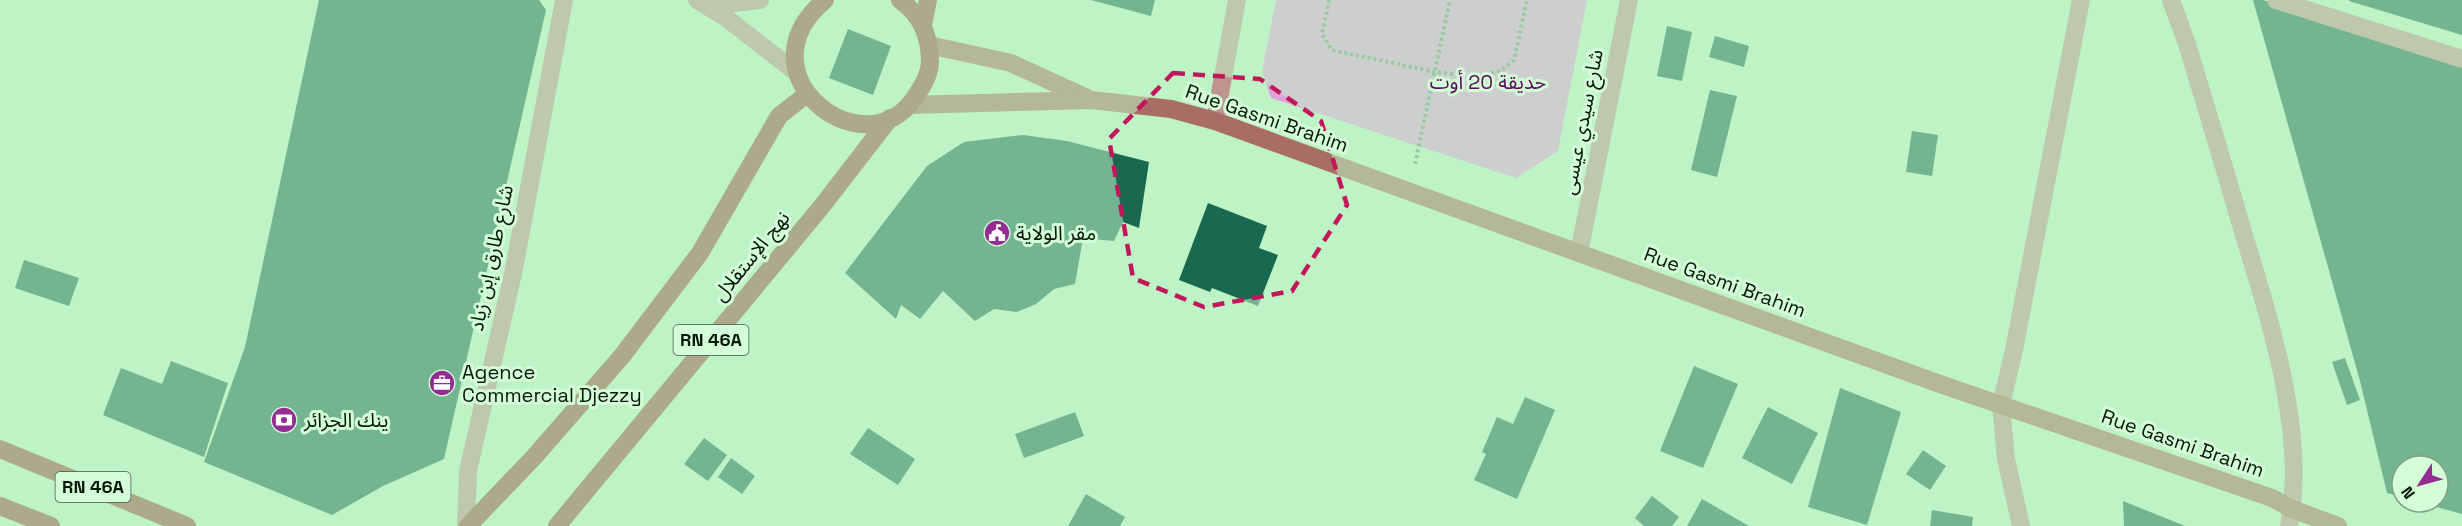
<svg xmlns="http://www.w3.org/2000/svg" width="2462" height="526" font-family="'Space Grotesk','Noto Sans Arabic',sans-serif">
  <rect width="100%" height="100%" fill="#bef4c5"/>
  <polygon fill="#dfa3dc" points="1276,0 1587,0 1558,151 1516,178 1271,98 1262,71"/>
  <g fill="#196850">
    <polygon points="319,0 539,0 546,10 444,459 383,486 332,515 204,462 245,347"/>
    <polygon points="1091,0 1155,0 1151,16"/>
    <polygon points="2253,0 2263,0 2462,63 2462,514 2422,503 2438,502 2438,466 2402,466 2402,497 2387,493 2360,381"/>
    <polygon points="2349,0 2462,0 2462,35 2349,1"/>
    <polygon points="1667,26 1692,32 1682,81 1657,76"/>
    <polygon points="848,29 891,46 873,95 829,78"/>
    <polygon points="1715,36 1749,46 1744,67 1709,57"/>
    <polygon points="1710,90 1737,96 1717,177 1691,170"/>
    <polygon points="1912,131 1938,135 1932,176 1906,172"/>
    <polygon points="1023,135 1067,141 1149,162 1139,228 1123,222 1114,241 1083,238 1075,284 1054,289 1036,304 1017,312 994,309 975,321 943,291 920,319 901,305 896,319 845,273 927,166 964,142"/>
    <polygon points="1208,203 1267,226 1259,248 1278,255 1258,306 1212,288 1210,292 1179,280"/>
    <polygon points="24,260 79,278 69,306 15,288"/>
    <polygon points="2345,358 2360,400 2347,405 2332,362"/>
    <polygon points="171,361 228,383 204,457 103,415 121,368 162,384"/>
    <polygon points="1694,366 1738,384 1703,468 1660,451"/>
    <polygon points="1840,388 1901,412 1867,525 1808,507"/>
    <polygon points="1525,397 1555,410 1517,499 1474,480 1486,454 1482,452 1497,417 1513,424"/>
    <polygon points="1768,407 1818,433 1792,484 1742,458"/>
    <polygon points="1075,412 1084,436 1024,458 1015,434"/>
    <polygon points="868,428 915,459 898,485 850,454"/>
    <polygon points="704,438 727,455 708,481 684,464"/>
    <polygon points="1923,450 1946,466 1930,490 1906,474"/>
    <polygon points="731,458 755,476 742,494 718,477"/>
    <polygon points="1086,494 1125,517 1120,526 1068,526"/>
    <polygon points="1652,496 1679,517 1672,526 1644,526 1635,518"/>
    <polygon points="1702,499 1749,526 1687,526"/>
    <polygon points="2123,501 2185,526 2124,526"/>
    <polygon points="1932,510 1973,517 1972,526 1930,526"/>
  </g>
  <g fill="none" stroke-linecap="round" stroke-linejoin="round">
    <g stroke="#709775" stroke-width="4" stroke-dasharray="3 3" stroke-linecap="butt">
      <polyline points="1329,0 1322,34 1332,50 1435,72 1475,77 1500,71 1514,60 1527,0"/>
      <polyline points="1415,164 1450,0"/>
    </g>
    <g stroke="#bf948e" stroke-width="18">
      <path d="M2171,0l16,44c19,63 38,125 56,188 27,89 64,201 46,294"/>
      <polyline points="2276,0 2462,59"/>
      <polyline points="1215,121 1237,0"/>
      <polyline points="466,526 468,471 514,269 564,0"/>
      <polyline points="2021,526 2006,459 2001,405 2014,350 2081,0"/>
    </g>
    <g stroke="#bf948e" stroke-width="18">
      <polyline points="697,0 725,17 797,73"/>
      <polyline points="708,6 760,0"/>
      <polyline points="1579,253 1629,0"/>
    </g>
    <g stroke="#aa6d65" stroke-width="18">
      <polyline points="929,45 1011,63 1087,98"/>
      <polyline points="909,105 1091,100 1171,109 1215,121 1940,384 2272,498 2292,509 2338,526"/>
    </g>
    <g stroke="#9a5047" stroke-width="18">
      <path d="M825,0c-87,73 36,170 88,100 8,-11 16,-23 17,-37 0,-26 -8,-47 -30,-63"/>
      <polyline points="923,25 928,0"/>
      <polyline points="0,449 187,526"/>
      <polyline points="0,506 51,526"/>
      <polyline points="468,526 535,456 622,356 700,253 779,116 807,94"/>
      <polyline points="557,526 822,206 890,118"/>
    </g>
  </g>
  <path d="M0 0H2462V526H0ZM1173,73l87,6 61,42 26,84 -55,86 -88,16 -71,-29 -24,-139z" fill="#bef4c5" fill-opacity=".55" fill-rule="evenodd"/>
  <path fill="none" stroke="#c2185b" stroke-width="4.5" stroke-dasharray="12 8" stroke-linejoin="round" d="M1173,73l87,6 61,42 26,84 -55,86 -88,16 -71,-29 -24,-139z"/>
  <defs>
    <g id="civic-disc" transform="scale(1.35)"><circle r="9.5" fill="#932d93" stroke="#d4fed8"/><path d="M-.6-6.5H3V-4.5H.6V-3L4-1V1h2V6H-6V1h2V-1L-.6-3ZM-1.2 2.5V6h2.4V2.5Z" fill="#fff"/></g>
    <g id="office-disc" transform="scale(1.35)"><circle r="9.5" fill="#932d93" stroke="#d4fed8"/><path d="M-6-3h4V-5.5h4V-3h4V5H-6ZM-1-4.5V-3h2v-1.5ZM-6 0V1H6V0Z" fill="#fff"/></g>
    <g id="bank-disc" transform="scale(1.35)"><circle r="9.5" fill="#932d93" stroke="#d4fed8"/><path d="M-6-4H6V4H-6ZM0-2.3a2.3 2.3 0 1 0 0 4.6a2.3 2.3 0 1 0 0-4.6Z" fill="#fff"/></g>
  </defs>
  <g fill-rule="evenodd">
    <use href="#civic-disc" x="997" y="233"/>
    <use href="#office-disc" x="442" y="383"/>
    <use href="#bank-disc" x="284" y="420"/>
  </g>
  <g text-anchor="middle" stroke-width="6" stroke-linejoin="round" paint-order="stroke">
    <g fill="#d4fed8" stroke="#435d46" stroke-width="1.5">
      <rect x="673.5" y="325" width="75" height="30" rx="4.5"/>
      <rect x="55.5" y="472" width="75" height="30" rx="4.5"/>
    </g>
    <g font-size="18" font-weight="bold" fill="#051808">
      <text x="711" y="346">RN 46A</text>
      <text x="93" y="493">RN 46A</text>
    </g>
    <g font-size="20" fill="#5c075c" stroke="#d4fed8">
      <text x="1488" y="89">حديقة 20 أوت</text>
    </g>
    <g font-size="20" fill="#051808" stroke="#d4fed8">
      <text transform="translate(1267 118) rotate(19)" y="7">Rue Gasmi Brahim</text>
      <text transform="translate(1582 122) rotate(-79)" y="7">شارع سيدي عيسى</text>
      <text transform="translate(751 256) rotate(-51)" y="7">نهج الإستقلال</text>
      <text transform="translate(491 258) rotate(-78)" y="7">شارع طارق إبن زياد</text>
      <text transform="translate(1725 282) rotate(20)" y="7">Rue Gasmi Brahim</text>
      <text transform="translate(2183 443) rotate(19)" y="7">Rue Gasmi Brahim</text>
    </g>
    <g font-size="20" fill="#051808" stroke="#d4fed8" text-anchor="start">
      <text x="1016" y="240">مقر الولاية</text>
      <text x="462" y="379">Agence<tspan x="462" dy="23">Commercial Djezzy</tspan></text>
      <text x="304" y="427">ينك الجزائر</text>
    </g>
  </g>
  <g transform="translate(2420 484) rotate(234)"><circle r="28" fill="#d4fed8" stroke="#81a285" stroke-width="1.5"/>
  <path d="M0-4.5L10 22L0 15L-10 22Z" fill="#932d93"/>
  <text y="-9" font-size="16" font-weight="bold" text-anchor="middle" fill="#051808">N</text>
  </g>
</svg>
